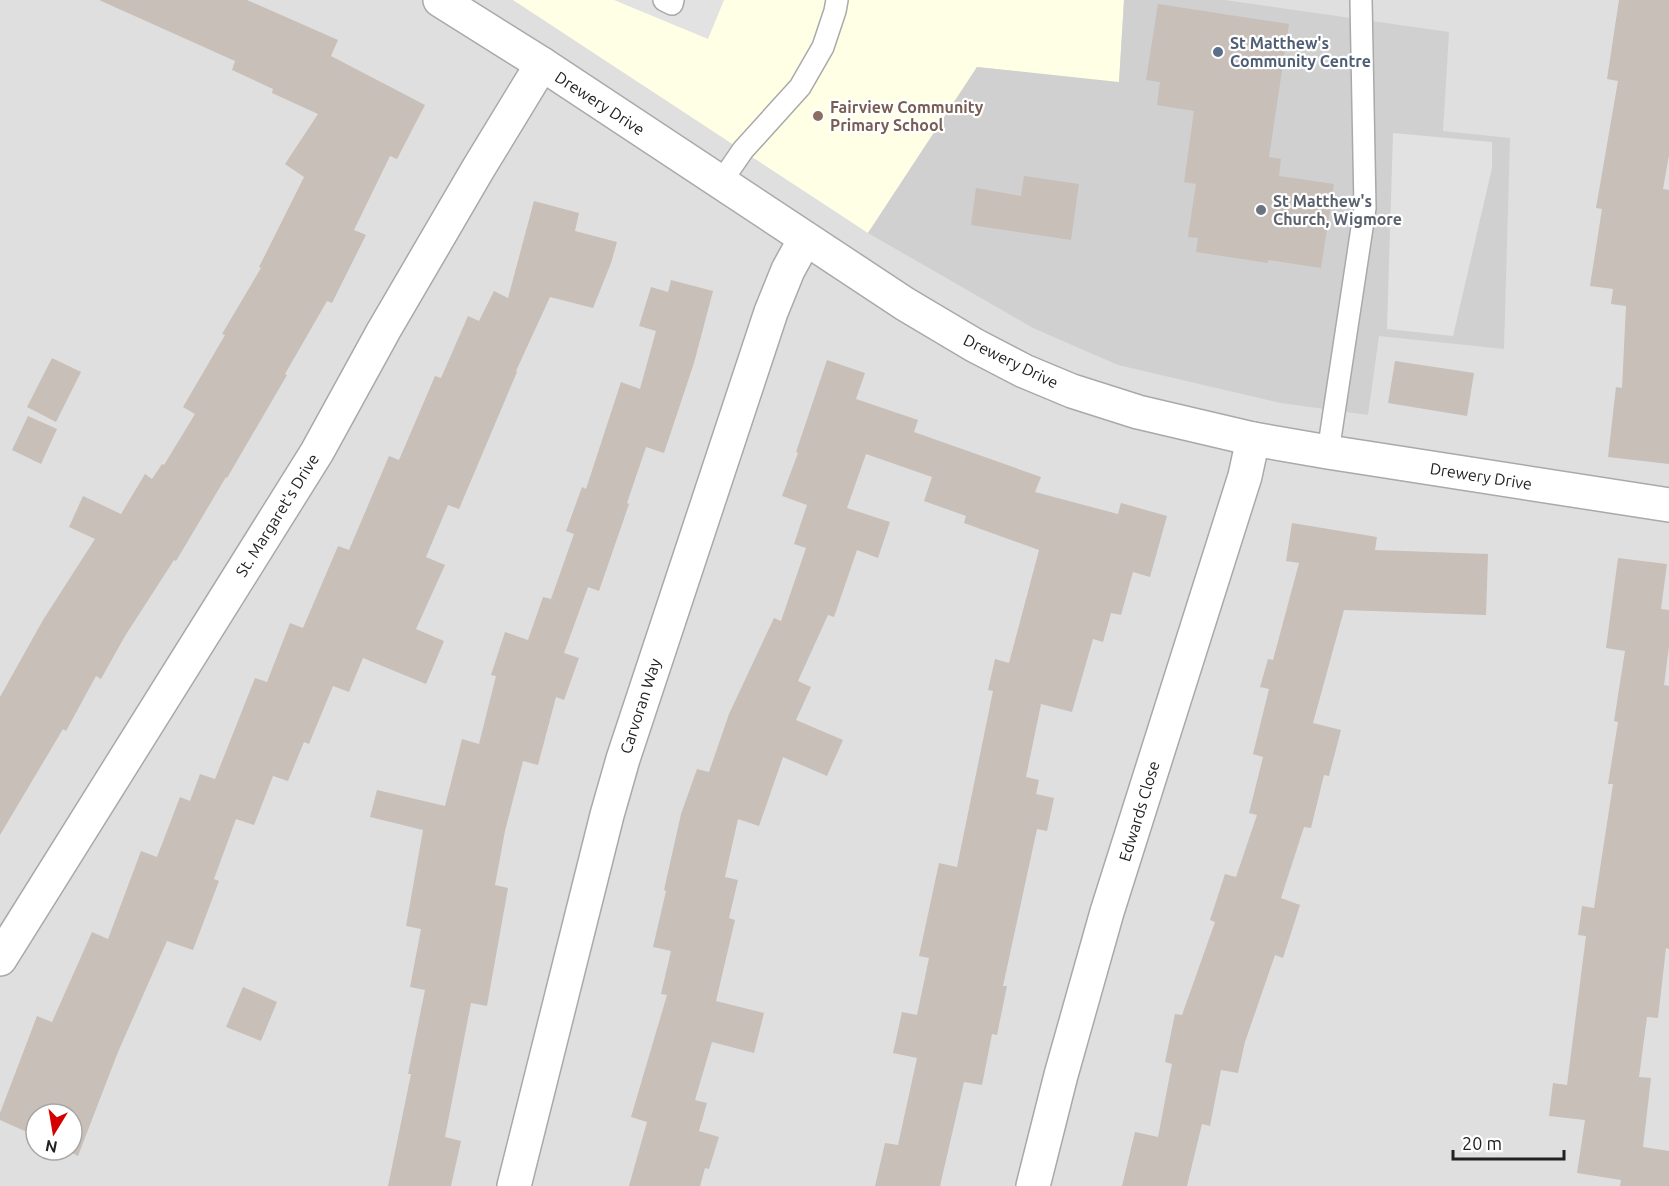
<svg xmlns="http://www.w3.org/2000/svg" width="1669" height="1186" font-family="Ubuntu,sans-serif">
  <rect width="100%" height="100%" fill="#f2efe9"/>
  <path fill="#e0dfdf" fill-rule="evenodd" d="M0,0h1669v1186h-1669zM36,1114h36v36h-36z"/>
  <polygon fill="#ffffe5" points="513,0 1124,0 1119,83 977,67 868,233"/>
  <polygon fill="#d0d0d0" points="1124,0 1225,0 1449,32 1443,131 1510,138 1504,349 1379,336 1368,415 1281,403 1118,365 1033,328 868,233 977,67 1119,82"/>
  <g fill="#e2e2e2">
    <polygon points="614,0 724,0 708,39"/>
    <polygon points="1393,133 1492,142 1492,168 1453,336 1387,329"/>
  </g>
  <g fill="#c7bfb8">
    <polygon points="99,0 247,0 338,40 331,56 425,105 397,159 390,156 354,230 366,235 332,303 327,301 285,374 287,375 227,478 226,477 176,561 174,560 125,636 101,679 96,676 66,731 63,729 0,835 0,697 43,620 95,539 69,527 83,496 121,514 145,474 152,479 162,464 164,465 195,414 183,407 225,335 222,334 261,268 259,267 304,177 285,164 318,114 272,93 273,89 232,70 235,61"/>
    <polygon points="1619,0 1669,0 1669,155 1663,189 1669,190 1669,464 1608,457 1616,387 1622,388 1626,306 1611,304 1613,289 1590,286 1602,209 1596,208 1618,81 1607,79"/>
    <polygon points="1158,4 1289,24 1269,157 1281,159 1279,176 1334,184 1321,268 1268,260 1268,263 1196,252 1198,238 1188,237 1196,184 1184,182 1194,111 1157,105 1160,82 1146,80"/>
    <polygon points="1024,176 1079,184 1071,240 971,225 976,188 1021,196"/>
    <polygon points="534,201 579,213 575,231 617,242 611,263 593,308 550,297 516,371 517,372 459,509 448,505 426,557 445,565 416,629 444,641 426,684 363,658 349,692 333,686 309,744 304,742 288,781 273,776 254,825 236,819 214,879 219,881 193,950 167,941 118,1052 78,1156 66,1150 72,1150 72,1114 36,1114 36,1136 0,1120 0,1113 37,1016 52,1022 92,932 108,939 141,851 157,857 180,797 190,801 200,774 215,779 255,678 267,682 290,623 303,628 338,546 349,550 389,456 399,460 435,376 441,378 468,316 479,321 494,291 508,298"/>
    <polygon points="671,280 713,291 694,363 664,453 646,447 627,503 629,504 599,591 588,587 564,653 579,658 564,700 556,697 538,765 523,761 505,831 495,885 508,888 487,1006 471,1003 445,1137 461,1141 451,1186 388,1186 411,1074 408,1074 425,990 410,987 421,929 406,926 423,830 370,817 377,790 445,806 462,739 479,744 496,676 491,675 505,632 528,640 543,597 551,599 574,534 566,531 582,487 586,489 621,382 640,389 656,331 639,326 651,287 668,292"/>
    <polygon points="52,358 81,372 56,422 27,407"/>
    <polygon points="827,360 865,373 856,399 918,420 914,432 1041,477 1035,492 1118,514 1121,503 1167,516 1150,577 1133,572 1121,615 1111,613 1103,642 1093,639 1072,712 1041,704 1026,777 1039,780 1036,794 1054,798 1047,831 1037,829 1003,986 1007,986 997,1035 992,1034 982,1085 964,1082 940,1186 875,1186 885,1143 898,1145 917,1058 893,1053 902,1012 917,1015 929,958 919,956 939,863 957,867 993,691 988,690 995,659 1009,663 1039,550 964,523 966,516 924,501 932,477 866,454 847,508 890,522 878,558 857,550 834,617 828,615 798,681 811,687 796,720 843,740 827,776 783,757 759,826 738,819 725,877 738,880 729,918 735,920 716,1001 764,1013 754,1053 712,1042 695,1100 707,1103 699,1131 719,1137 709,1169 705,1168 700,1186 629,1186 647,1122 631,1117 667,995 661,994 671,951 653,947 666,891 664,890 681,814 697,769 709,772 729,714 774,618 781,621 806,548 794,544 807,505 782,496 798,453 796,452"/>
    <polygon points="1395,361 1474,373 1467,416 1388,403"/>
    <polygon points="28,416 57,429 41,464 12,450"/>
    <polygon points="1292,523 1377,537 1375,550 1488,554 1486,615 1344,610 1313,723 1341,730 1329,776 1324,775 1311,828 1304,827 1281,898 1300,905 1283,958 1275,955 1245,1042 1238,1073 1221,1070 1210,1126 1202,1124 1187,1186 1122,1186 1135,1132 1158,1137 1172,1064 1165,1062 1175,1014 1182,1015 1215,922 1210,920 1225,874 1236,877 1257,815 1249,813 1263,757 1253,754 1269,689 1260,687 1268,659 1273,660 1299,563 1286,561"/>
    <polygon points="1618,558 1667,564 1661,609 1669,610 1669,646 1664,685 1669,686 1669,949 1666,948 1658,1018 1647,1017 1639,1077 1651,1078 1643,1147 1669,1151 1669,1186 1620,1186 1621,1180 1577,1173 1585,1120 1549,1116 1553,1083 1567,1085 1586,936 1578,935 1582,906 1594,908 1613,784 1608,784 1618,722 1614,721 1625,651 1606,648"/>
    <polygon points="243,987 277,1002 261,1041 226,1027"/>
  </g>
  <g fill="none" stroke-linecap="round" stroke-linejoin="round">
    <g stroke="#a9a9a9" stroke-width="24">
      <g id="service">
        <polyline points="664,0 672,4 673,0"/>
        <polyline points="721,182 743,150 800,87 823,47 835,11 837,0"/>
        <polyline points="1328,452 1365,208 1361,0"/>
      </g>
    </g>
    <g stroke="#a9a9a9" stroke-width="36">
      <g id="minor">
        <polyline points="440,0 542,64 905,304 974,345 1024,371 1072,391 1138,412 1253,439 1328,452 1669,505"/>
        <polyline points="0,959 317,452 384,330 478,169 542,64"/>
        <polyline points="514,1186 607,815 623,759 771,312 788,270 805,239"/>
        <polyline points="1033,1186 1061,1075 1107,912 1245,476 1253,439"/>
      </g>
    </g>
    <use href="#service" stroke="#fff" stroke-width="21"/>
    <use href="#minor" stroke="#fff" stroke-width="33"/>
  </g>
  <circle fill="#5c6f8a" stroke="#fff" stroke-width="2" cx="1218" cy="52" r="6"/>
  <circle fill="#8d6e63" stroke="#fff" stroke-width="2" cx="818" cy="116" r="6"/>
  <circle fill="#6b7280" stroke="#fff" stroke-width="2" cx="1261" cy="210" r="6"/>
  <g text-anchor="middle" stroke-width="4.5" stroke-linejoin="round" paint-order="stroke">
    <g font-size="16" font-weight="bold" fill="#4e5e75" stroke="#fff" text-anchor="start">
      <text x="1230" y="49">St Matthew's<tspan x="1230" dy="18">Community Centre</tspan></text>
    </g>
    <g font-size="16" fill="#222" stroke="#fff">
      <text transform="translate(600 103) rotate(33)" y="6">Drewery Drive</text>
      <text transform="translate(1011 361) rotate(26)" y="6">Drewery Drive</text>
      <text transform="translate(1481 476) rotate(9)" y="6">Drewery Drive</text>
      <text transform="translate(277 515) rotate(-58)" y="6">St. Margaret's Drive</text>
      <text transform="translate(640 706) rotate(-72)" y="6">Carvoran Way</text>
      <text transform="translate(1139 811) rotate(-73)" y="6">Edwards Close</text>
    </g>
    <g font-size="16" font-weight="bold" fill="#785e54" stroke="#fff" text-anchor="start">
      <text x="830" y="113">Fairview Community<tspan x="830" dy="18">Primary School</tspan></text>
    </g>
    <g font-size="16" font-weight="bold" fill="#5b616d" stroke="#fff" text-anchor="start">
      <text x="1273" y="207">St Matthew's<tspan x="1273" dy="18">Church, Wigmore</tspan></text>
    </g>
  </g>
  <g transform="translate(54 1132) rotate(191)"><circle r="28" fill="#ffffff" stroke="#a7a7a7" stroke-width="1.5"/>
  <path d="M0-4.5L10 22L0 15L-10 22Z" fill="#d40000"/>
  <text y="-9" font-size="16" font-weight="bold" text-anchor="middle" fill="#222222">N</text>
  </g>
  <path d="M1453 1150v9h111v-9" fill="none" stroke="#222222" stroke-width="3"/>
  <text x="1462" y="1150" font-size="18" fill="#222222" stroke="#ffffff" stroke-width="4.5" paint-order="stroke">20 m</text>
</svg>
